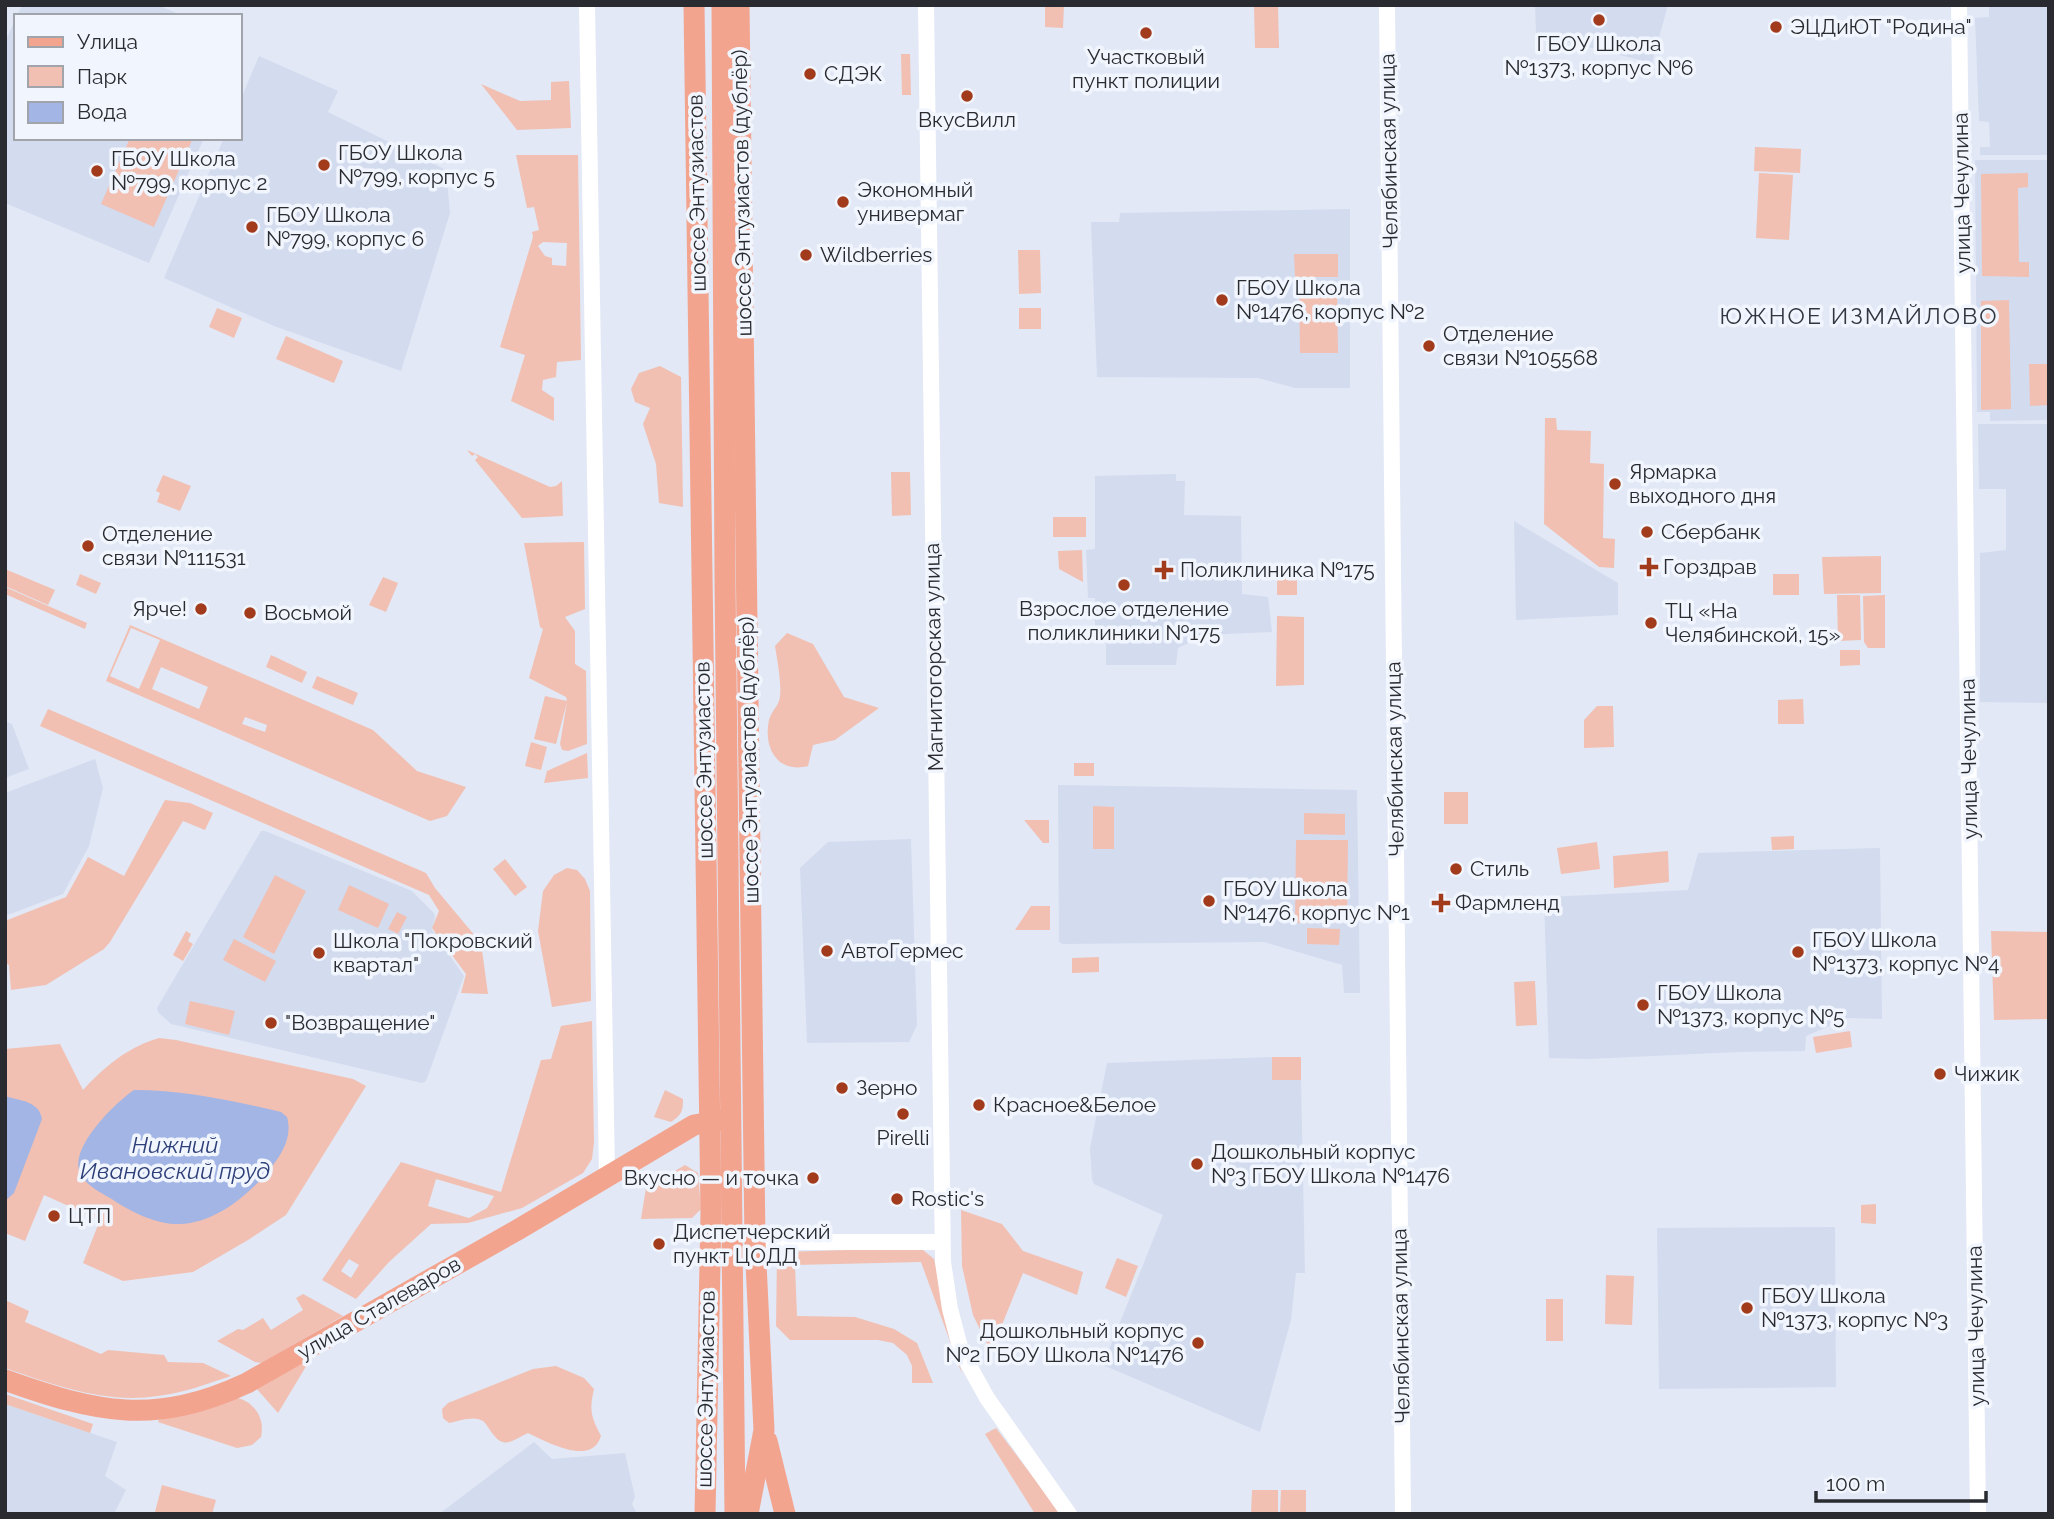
<svg xmlns="http://www.w3.org/2000/svg" width="2054" height="1519" font-family="Raleway,sans-serif">
  <rect width="100%" height="100%" fill="#e2e8f5"/>
  <g fill="#d3dbef">
    <polygon points="22,5 158,5 183,16 17,16"/>
    <polygon points="1535,5 1668,5 1652,63 1536,34"/>
    <polygon points="1989,5 2049,5 2049,155 1980,155 1980,147 1990,147 1989,122 1979,121 1975,18 1989,17"/>
    <polygon points="16,18 16,138 204,138 149,263 5,203 5,42"/>
    <polygon points="259,56 338,91 328,112 446,170 450,213 401,371 274,326 164,278 224,138 240,138 240,101"/>
    <polygon points="1975,160 2049,160 2049,420 1990,421 1990,412 1977,412"/>
    <polygon points="1350,209 1350,388 1295,388 1258,378 1097,377 1091,222 1119,222 1120,213"/>
    <polygon points="1978,424 2049,424 2049,703 1980,702 1980,553 2006,550 2006,489 1979,489"/>
    <polygon points="1176,474 1176,481 1185,481 1184,515 1241,516 1242,594 1268,597 1272,632 1205,635 1178,648 1176,665 1106,665 1106,635 1095,635 1095,598 1088,598 1086,550 1095,549 1095,476"/>
    <polygon points="1514,521 1618,583 1618,615 1516,620"/>
    <polygon points="5,721 12,724 29,769 5,778"/>
    <polygon points="95,759 103,788 89,846 63,894 5,916 5,793"/>
    <polygon points="1058,785 1357,790 1360,993 1344,993 1342,965 1264,942 1063,944 1059,942"/>
    <polygon points="261,831 265,831 412,891 434,913 435,917 432,930 464,976 426,1081 422,1083 171,1024 158,1012 157,1008"/>
    <polygon points="911,839 917,1025 909,1042 807,1043 800,868 828,842"/>
    <polygon points="1880,848 1882,1019 1848,1018 1806,1036 1805,1051 1738,1052 1588,1059 1549,1058 1544,899 1549,897 1688,890 1698,853"/>
    <polygon points="1272,1057 1273,1080 1301,1080 1305,1273 1296,1273 1291,1320 1260,1432 1103,1365 1163,1215 1094,1184 1092,1179 1090,1148 1107,1063"/>
    <polygon points="1835,1227 1836,1387 1659,1389 1657,1228"/>
    <polygon points="5,1404 117,1442 105,1476 126,1490 114,1514 5,1514"/>
    <polygon points="534,1442 552,1459 625,1453 635,1497 632,1504 637,1514 439,1514"/>
  </g>
  <g fill="#f1c0b2" fill-rule="evenodd">
    <polygon points="1045,5 1064,5 1063,28 1045,27"/>
    <polygon points="1254,5 1278,5 1279,48 1255,48"/>
    <polygon points="901,54 910,54 911,95 902,95"/>
    <polygon points="569,81 571,128 517,130 481,84 520,101 551,100 551,82"/>
    <polygon points="130,138 193,138 154,227 101,204"/>
    <polygon points="1755,147 1801,149 1800,173 1754,171"/>
    <path d="M516,155h62l3,205 -24,2 -1,15 -13,3 -1,10 12,8v23l-43,-20 14,-46 -25,-8 33,-110 -1,-5 7,-2 -5,-23 -7,1zM543,242l24,1 -1,23 -14,-1v-7l-7,-2 -7,-10z"/>
    <polygon points="1759,173 1793,175 1789,240 1756,238"/>
    <polygon points="2028,173 2028,187 2018,188 2019,262 2029,262 2029,277 1982,276 1981,174"/>
    <polygon points="1018,250 1040,250 1041,293 1019,294"/>
    <polygon points="1294,254 1338,254 1338,277 1295,277"/>
    <polygon points="1337,284 1338,353 1300,353 1299,285"/>
    <polygon points="2009,300 2011,409 1981,410 1981,301"/>
    <polygon points="217,308 242,318 234,338 209,327"/>
    <rect x="1019" y="308" width="22" height="21"/>
    <polygon points="286,336 343,361 334,383 276,359"/>
    <polygon points="2029,364 2049,364 2049,405 2030,406"/>
    <polygon points="660,366 681,377 683,507 659,503 656,464 643,424 650,408 635,402 631,389 639,373"/>
    <polygon points="1545,418 1556,418 1557,430 1591,431 1590,463 1604,464 1603,538 1615,539 1614,568 1599,567 1544,524"/>
    <polygon points="467,450 550,487 556,486 562,481 563,516 522,518 475,460 478,457 475,454 472,456"/>
    <polygon points="891,472 910,472 911,515 892,516"/>
    <polygon points="163,475 191,486 180,511 157,502 160,493 156,491"/>
    <rect x="1053" y="517" width="33" height="20"/>
    <polygon points="584,542 585,609 565,617 575,631 575,664 586,671 587,744 568,751 562,750 560,744 567,702 556,744 534,739 545,696 567,701 566,697 529,678 543,629 540,627 524,543"/>
    <polygon points="1082,550 1083,582 1059,569 1058,551"/>
    <polygon points="1881,556 1881,593 1824,594 1822,557"/>
    <polygon points="1297,568 1297,595 1277,595 1277,569"/>
    <polygon points="5,569 55,590 48,605 5,586"/>
    <polygon points="80,574 101,583 96,594 76,585"/>
    <rect x="1773" y="574" width="26" height="21"/>
    <polygon points="383,577 398,583 386,612 369,605"/>
    <polygon points="5,587 87,623 85,629 5,594"/>
    <polygon points="1837,595 1860,595 1861,640 1838,641"/>
    <polygon points="1885,595 1885,648 1868,648 1864,642 1863,596"/>
    <polygon points="1277,616 1304,617 1304,685 1276,686"/>
    <path d="M130,625l243,105 44,41 49,16 -19,29 -17,5 -324,-140zM131,628l29,12 -21,49 -29,-13zM161,667l47,20 -9,22 -47,-20zM245,717l22,8 -2,7 -23,-8z"/>
    <path d="M787,633l26,11 31,53 35,11 -44,32 -22,5 -5,21c-31,8 -45,-19 -39,-46 2,-8 8,-13 10,-19 4,-12 -2,-42 -4,-55z"/>
    <polygon points="1840,650 1860,650 1860,665 1840,666"/>
    <polygon points="271,655 307,672 302,683 266,667"/>
    <polygon points="317,676 358,693 353,705 312,688"/>
    <polygon points="1803,699 1804,724 1778,724 1778,700"/>
    <polygon points="1597,706 1613,706 1614,747 1584,748 1584,720"/>
    <polygon points="48,709 426,873 435,888 481,943 488,994 461,993 466,974 432,928 439,911 429,895 40,726"/>
    <polygon points="531,742 547,747 541,770 525,766"/>
    <polygon points="587,753 588,778 544,783 547,771"/>
    <rect x="1074" y="763" width="20" height="13"/>
    <rect x="1444" y="792" width="24" height="32"/>
    <polygon points="165,800 190,803 213,813 205,830 183,821 110,942 104,949 46,985 11,990 9,965 5,963 5,921 66,897 88,857 124,876"/>
    <polygon points="1093,806 1114,807 1114,849 1093,849"/>
    <polygon points="1304,813 1345,814 1345,835 1304,834"/>
    <polygon points="1024,820 1049,820 1049,843 1043,843"/>
    <polygon points="1794,836 1794,849 1772,850 1771,837"/>
    <polygon points="1296,840 1348,840 1347,923 1295,923"/>
    <polygon points="1597,842 1600,869 1561,874 1557,848"/>
    <polygon points="1668,851 1669,882 1614,888 1613,856"/>
    <polygon points="505,859 527,887 515,896 493,869"/>
    <polygon points="567,868 577,870 585,879 590,891 591,1001 552,1007 538,931 543,891 554,875"/>
    <polygon points="275,875 306,891 274,954 243,937"/>
    <polygon points="349,885 389,904 378,928 338,910"/>
    <polygon points="1031,906 1050,906 1050,930 1015,930"/>
    <polygon points="397,912 407,917 398,934 388,929"/>
    <polygon points="1307,928 1340,929 1339,945 1307,944"/>
    <polygon points="186,931 191,934 188,941 193,944 183,961 173,955"/>
    <polygon points="1991,931 2049,932 2049,1019 1994,1020"/>
    <polygon points="234,939 276,961 265,982 223,960"/>
    <polygon points="1099,957 1099,972 1072,973 1072,958"/>
    <polygon points="1535,981 1537,1025 1516,1026 1514,982"/>
    <polygon points="190,1001 235,1011 229,1035 185,1024"/>
    <path d="M592,1021l2,121 -2,17 -9,14 -61,35 -54,15 -37,1 -42,38 -33,37 -34,-19 79,-118 100,30 40,-132 10,-1 10,-33zM436,1179l58,17 -7,12 -18,10 -41,-12zM349,1259l10,6 -8,13 -10,-7z"/>
    <polygon points="1850,1031 1852,1047 1816,1053 1813,1037"/>
    <path d="M159,1038l17,2 177,39 13,7 -80,129 -38,25 -55,32 -70,9 -40,-18 17,-43 -56,-25 -19,46 -20,-8v-184l55,-5 23,46c20,-22 46,-44 76,-52z"/>
    <rect x="1272" y="1057" width="29" height="23"/>
    <path d="M665,1090l18,9c0,13 -2,16 -12,23l-17,-5z"/>
    <polygon points="685,1165 698,1173 701,1209 692,1218 641,1219 646,1188"/>
    <polygon points="1876,1204 1876,1224 1861,1223 1861,1205"/>
    <polygon points="961,1210 1002,1224 1023,1251 1083,1272 1077,1295 1023,1273 991,1352 973,1315 962,1266"/>
    <polygon points="911,1248 923,1250 934,1259 962,1374 921,1262 795,1265 797,1316 855,1317 894,1329 917,1343 933,1383 912,1383 912,1366 907,1355 893,1343 878,1340 790,1340 776,1326 777,1256 783,1252"/>
    <polygon points="1117,1258 1138,1266 1126,1297 1105,1288"/>
    <polygon points="1606,1275 1634,1276 1632,1325 1605,1324"/>
    <polygon points="303,1294 343,1316 262,1363 255,1362 217,1341 238,1329 243,1330 263,1318 271,1330 303,1310 296,1298"/>
    <rect x="1546" y="1299" width="17" height="42"/>
    <path d="M5,1300l24,11 -4,11 76,32 7,-4 56,5 4,7 35,1 28,13c-24,8 -48,17 -73,20 -53,8 -104,-11 -153,-28z"/>
    <polygon points="309,1359 308,1363 278,1413 256,1388"/>
    <path d="M556,1366l28,12 10,11c-5,22 -3,27 7,47 -9,31 -54,6 -73,-3 -18,9 -25,17 -38,-3 -1,-1 -5,-8 -7,-9 -9,-6 -24,0 -34,2l-6,-5 -1,-9 6,-6 85,-34z"/>
    <polygon points="5,1394 93,1424 90,1433 5,1404"/>
    <path d="M237,1398c18,4 28,21 24,39l-9,8 -15,3 -79,-26 1,-2z"/>
    <polygon points="996,1428 1061,1514 1035,1514 985,1434"/>
    <polygon points="162,1485 216,1500 212,1514 155,1512"/>
    <polygon points="1252,1490 1278,1490 1278,1514 1251,1514"/>
    <polygon points="1281,1490 1306,1490 1306,1514 1280,1514"/>
  </g>
  <g fill="#a3b5e4">
    <path d="M134,1090c49,0 100,11 147,22l6,5c6,21 -6,38 -18,53 -21,26 -55,53 -89,54 -24,1 -51,-13 -70,-26 -10,-6 -27,-14 -31,-28 -7,-25 36,-67 55,-80z"/>
    <path d="M5,1096c16,5 34,5 37,23l-28,74 -9,8z"/>
  </g>
  <g fill="none" stroke-linecap="round" stroke-linejoin="round">
    <g stroke="#fff" stroke-width="16">
      <polyline points="587,5 607,1175"/>
      <polyline points="926,5 943,1262 950,1309 961,1351 987,1398 1069,1514"/>
      <polyline points="1387,5 1403,1514"/>
      <polyline points="1959,5 1978,1514"/>
      <polyline points="755,1242 942,1242"/>
    </g>
    <g stroke="#f3a48f" stroke-width="21">
      <polyline points="694,5 711,1213 705,1514"/>
      <polyline points="722,5 725,579 735,1514"/>
      <polyline points="739,5 755,1242 764,1430 748,1514"/>
      <path d="M5,1380c92,33 150,46 242,3l272,-154 175,-104 28,-5"/>
      <polyline points="767,1441 785,1514"/>
    </g>
  </g>
  <g fill="#a23a1c" stroke="#f1f5fd" stroke-width="2.5">
    <circle cx="1599" cy="20" r="7"/>
    <circle cx="1776" cy="27" r="7"/>
    <circle cx="1146" cy="33" r="7"/>
    <circle cx="810" cy="74" r="7"/>
    <circle cx="967" cy="96" r="7"/>
    <circle cx="324" cy="165" r="7"/>
    <circle cx="97" cy="171" r="7"/>
    <circle cx="843" cy="202" r="7"/>
    <circle cx="252" cy="227" r="7"/>
    <circle cx="806" cy="255" r="7"/>
    <circle cx="1222" cy="300" r="7"/>
    <circle cx="1429" cy="346" r="7"/>
    <circle cx="1615" cy="484" r="7"/>
    <circle cx="1647" cy="532" r="7"/>
    <circle cx="88" cy="546" r="7"/>
    <path d="M1645.5 556.5h7v7h7v7h-7v7h-7v-7h-7v-7h7z"/>
    <path d="M1160.5 559.5h7v7h7v7h-7v7h-7v-7h-7v-7h7z"/>
    <circle cx="1124" cy="585" r="7"/>
    <circle cx="201" cy="609" r="7"/>
    <circle cx="250" cy="613" r="7"/>
    <circle cx="1651" cy="623" r="7"/>
    <circle cx="1456" cy="869" r="7"/>
    <circle cx="1209" cy="901" r="7"/>
    <path d="M1437.5 892.5h7v7h7v7h-7v7h-7v-7h-7v-7h7z"/>
    <circle cx="827" cy="951" r="7"/>
    <circle cx="1798" cy="952" r="7"/>
    <circle cx="319" cy="953" r="7"/>
    <circle cx="1643" cy="1005" r="7"/>
    <circle cx="271" cy="1023" r="7"/>
    <circle cx="1940" cy="1074" r="7"/>
    <circle cx="842" cy="1088" r="7"/>
    <circle cx="979" cy="1105" r="7"/>
    <circle cx="903" cy="1114" r="7"/>
    <circle cx="1197" cy="1164" r="7"/>
    <circle cx="813" cy="1178" r="7"/>
    <circle cx="897" cy="1199" r="7"/>
    <circle cx="54" cy="1216" r="7"/>
    <circle cx="659" cy="1244" r="7"/>
    <circle cx="1747" cy="1308" r="7"/>
    <circle cx="1198" cy="1343" r="7"/>
  </g>
  <g text-anchor="middle" stroke-width="7" stroke-linejoin="round" paint-order="stroke">
    <g font-size="21" fill="#292b30" stroke="#f1f5fd" text-anchor="start">
      <text x="1790" y="34">ЭЦДиЮТ "Родина"</text>
      <text x="1599" y="51" text-anchor="middle">ГБОУ Школа<tspan x="1599" dy="24">№1373, корпус №6</tspan></text>
      <text x="1146" y="64" text-anchor="middle">Участковый<tspan x="1146" dy="24">пункт полиции</tspan></text>
      <text x="824" y="81">СДЭК</text>
      <text x="967" y="127" text-anchor="middle">ВкусВилл</text>
      <text x="338" y="160">ГБОУ Школа<tspan x="338" dy="24">№799, корпус 5</tspan></text>
      <text x="111" y="166">ГБОУ Школа<tspan x="111" dy="24">№799, корпус 2</tspan></text>
      <text x="857" y="197">Экономный<tspan x="857" dy="24">универмаг</tspan></text>
      <text x="266" y="222">ГБОУ Школа<tspan x="266" dy="24">№799, корпус 6</tspan></text>
      <text x="820" y="262">Wildberries</text>
      <text x="1236" y="295">ГБОУ Школа<tspan x="1236" dy="24">№1476, корпус №2</tspan></text>
      <text x="1443" y="341">Отделение<tspan x="1443" dy="24">связи №105568</tspan></text>
      <text x="1629" y="479">Ярмарка<tspan x="1629" dy="24">выходного дня</tspan></text>
      <text x="1661" y="539">Сбербанк</text>
      <text x="102" y="541">Отделение<tspan x="102" dy="24">связи №111531</tspan></text>
      <text x="1663" y="574">Горздрав</text>
      <text x="1180" y="577">Поликлиника №175</text>
      <text x="187" y="616" text-anchor="end">Ярче!</text>
      <text x="1124" y="616" text-anchor="middle">Взрослое отделение<tspan x="1124" dy="24">поликлиники №175</tspan></text>
      <text x="1665" y="618">ТЦ «На<tspan x="1665" dy="24">Челябинской, 15»</tspan></text>
      <text x="264" y="620">Восьмой</text>
      <text x="1470" y="876">Стиль</text>
      <text x="1223" y="896">ГБОУ Школа<tspan x="1223" dy="24">№1476, корпус №1</tspan></text>
      <text x="1455" y="910">Фармленд</text>
      <text x="1812" y="947">ГБОУ Школа<tspan x="1812" dy="24">№1373, корпус №4</tspan></text>
      <text x="333" y="948">Школа "Покровский<tspan x="333" dy="24">квартал"</tspan></text>
      <text x="841" y="958">АвтоГермес</text>
      <text x="1657" y="1000">ГБОУ Школа<tspan x="1657" dy="24">№1373, корпус №5</tspan></text>
      <text x="285" y="1030">"Возвращение"</text>
      <text x="1954" y="1081">Чижик</text>
      <text x="856" y="1095">Зерно</text>
      <text x="993" y="1112">Красное&amp;Белое</text>
      <text x="903" y="1145" text-anchor="middle">Pirelli</text>
      <text x="1211" y="1159">Дошкольный корпус<tspan x="1211" dy="24">№3 ГБОУ Школа №1476</tspan></text>
      <text x="799" y="1185" text-anchor="end">Вкусно — и точка</text>
      <text x="911" y="1206">Rostic's</text>
      <text x="68" y="1223">ЦТП</text>
      <text x="673" y="1239">Диспетчерский<tspan x="673" dy="24">пункт ЦОДД</tspan></text>
      <text x="1761" y="1303">ГБОУ Школа<tspan x="1761" dy="24">№1373, корпус №3</tspan></text>
      <text x="1184" y="1338" text-anchor="end">Дошкольный корпус<tspan x="1184" dy="24">№2 ГБОУ Школа №1476</tspan></text>
    </g>
    <g font-size="21" fill="#292b30" stroke="#f1f5fd">
      <text transform="translate(1389 151) rotate(-91)" y="7">Челябинская улица</text>
      <text transform="translate(697 193) rotate(-91)" y="7">шоссе Энтузиастов</text>
      <text transform="translate(742 193) rotate(-91)" y="7">шоссе Энтузиастов (дублёр)</text>
      <text transform="translate(1962 193) rotate(-91)" y="7">улица Чечулина</text>
      <text transform="translate(934 657) rotate(-91)" y="7">Магнитогорская улица</text>
      <text transform="translate(1395 759) rotate(-91)" y="7">Челябинская улица</text>
      <text transform="translate(1969 759) rotate(-91)" y="7">улица Чечулина</text>
      <text transform="translate(704 760) rotate(-91)" y="7">шоссе Энтузиастов</text>
      <text transform="translate(749 760) rotate(-91)" y="7">шоссе Энтузиастов (дублёр)</text>
      <text transform="translate(379 1308) rotate(-30)" y="7">улица Сталеваров</text>
      <text transform="translate(1401 1326) rotate(-91)" y="7">Челябинская улица</text>
      <text transform="translate(1976 1326) rotate(-91)" y="7">улица Чечулина</text>
      <text transform="translate(706 1389) rotate(-89)" y="7">шоссе Энтузиастов</text>
    </g>
    <g font-size="23" letter-spacing="2" fill="#313640" stroke="#f1f5fd">
      <text x="1859" y="324">ЮЖНОЕ ИЗМАЙЛОВО</text>
    </g>
    <g font-size="23" font-style="italic" fill="#2d3f79" stroke="#f1f5fd">
      <text x="175" y="1153">Нижний<tspan x="175" dy="26">Ивановский пруд</tspan></text>
    </g>
  </g>
  <rect width="2054" height="1519" fill="none" stroke="#292b30" stroke-width="14"/>
  <rect x="14" y="14" width="228" height="126" fill="#f1f5fd" stroke="#a1a4ab" stroke-width="2"/>
  <rect x="28" y="37" width="35" height="10" fill="#f3a48f" stroke="#a1a4ab" stroke-width="2"/>
  <text x="77" y="49" font-size="21" fill="#292b30">Улица</text>
  <rect x="28" y="66" width="35" height="21" fill="#f1c0b2" stroke="#a1a4ab" stroke-width="2"/>
  <text x="77" y="84" font-size="21" fill="#292b30">Парк</text>
  <rect x="28" y="102" width="35" height="21" fill="#a3b5e4" stroke="#a1a4ab" stroke-width="2"/>
  <text x="77" y="119" font-size="21" fill="#292b30">Вода</text>
  <path d="M1816 1491v10h170v-10" fill="none" stroke="#292b30" stroke-width="3.5"/>
  <text x="1826" y="1491" font-size="21" fill="#292b30" stroke="#f1f5fd" stroke-width="5" paint-order="stroke">100 m</text>
</svg>
